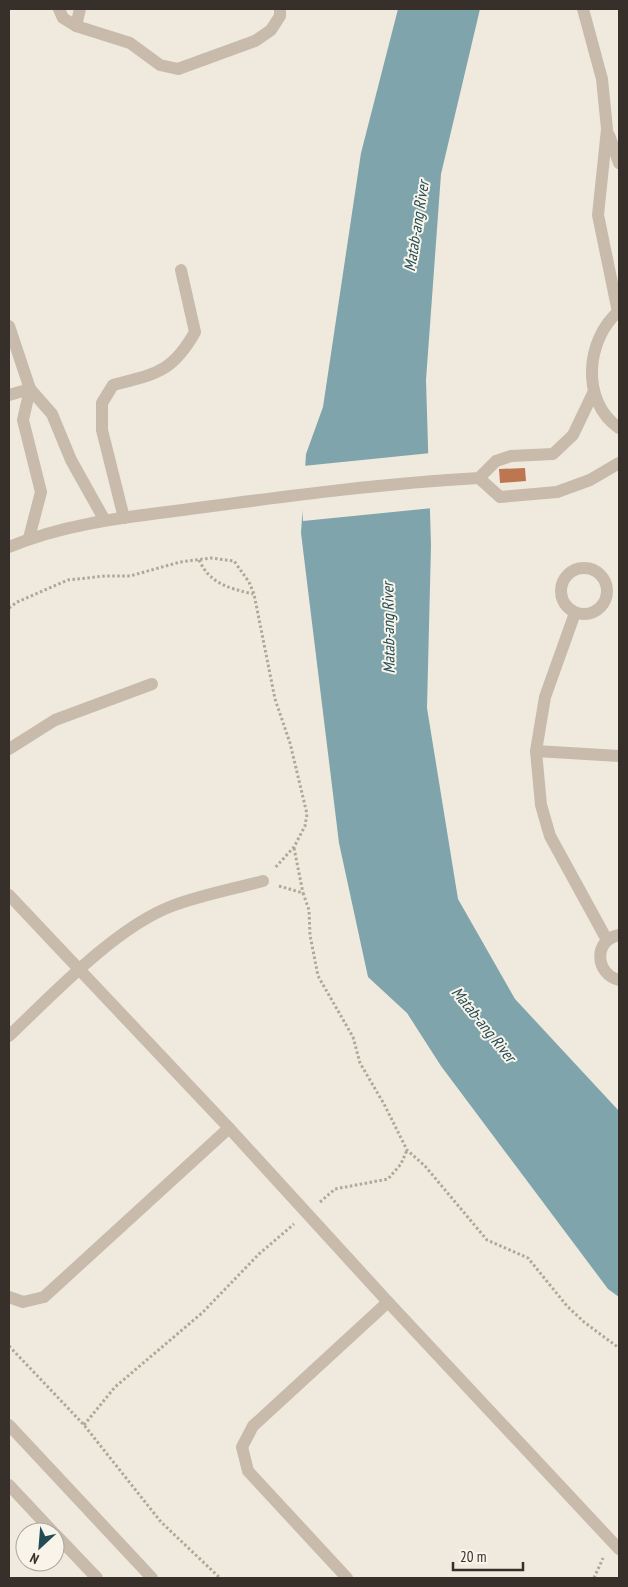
<svg xmlns="http://www.w3.org/2000/svg" width="628" height="1587" font-family="'PT Sans Narrow',sans-serif">
  <rect width="100%" height="100%" fill="#f0eade"/>
  <polygon fill="#7fa4ab" points="398,9 480,9 441,174 426,380 431,545 427,708 458,899 515,999 619,1111 619,1297 608,1289 441,1066 407,1013 368,977 339,843 301,533 306,454 323,407 361,153"/>
  <polygon fill="#f0eade" points="431,453 433,508 303,521 301,496 303,466"/>
  <polygon fill="#bc7751" points="525,468 526,481 500,483 499,469"/>
  <g fill="none" stroke-linecap="round" stroke-linejoin="round">
    <g stroke="#b3a695" stroke-width="3" stroke-dasharray="2.5 2.5" stroke-linecap="butt">
      <path d="M199,560c11,24 30,28 54,34"/>
      <polyline points="9,608 17,602 68,580 105,576 130,576 180,562 211,558 234,561 249,582 254,594 275,699 290,743 307,814 305,826 294,847 274,869"/>
      <polyline points="294,848 303,893"/>
      <polyline points="279,886 303,893 309,910 310,935 318,976 353,1037 360,1063 384,1104 407,1150 425,1166 487,1240 528,1258 567,1306 584,1322 619,1348"/>
      <polyline points="320,1202 335,1189 388,1179 401,1164 407,1150"/>
      <polyline points="9,1346 84,1425 161,1522 220,1578"/>
      <polyline points="84,1425 115,1387 202,1313 259,1254 294,1224"/>
      <polyline points="594,1578 603,1558"/>
    </g>
    <path stroke="#c8bbab" stroke-width="12" d="M124,518l-22,-88v-27l11,-18c42,-11 59,-12 82,-53l-14,-62"/>
    <g stroke="#c8bbab" stroke-width="12">
      <polyline points="59,9 63,18 76,26 130,43 160,65 178,69 255,41 271,30 280,16 280,9"/>
      <polyline points="583,9 602,79 607,129 598,215 618,312"/>
      <polyline points="76,26 80,9"/>
      <polyline points="609,135 619,163"/>
      <path d="M619,311c-33,28 -39,90 0,117"/>
      <polyline points="9,326 30,389 52,414 71,460 104,519"/>
      <polyline points="9,395 30,389"/>
      <polyline points="479,478 500,497 557,492 590,480 619,463"/>
      <polyline points="29,538 41,492 23,420 30,389"/>
      <path d="M9,547c62,-26 130,-31 196,-40 91,-12 182,-24 274,-29l17,-17 15,-5 42,-2 20,-19 21,-44"/>
      <circle cx="584" cy="591" r="23"/>
      <polyline points="575,613 545,697 536,751 619,756"/>
      <polyline points="9,749 55,720 152,684"/>
      <polyline points="536,751 541,805 550,836 607,940"/>
      <polyline points="9,895 229,1128 388,1302 619,1549"/>
      <path d="M619,935c-26,5 -24,39 0,45"/>
      <path d="M9,1036c43,-41 107,-109 163,-130 29,-11 61,-17 91,-25"/>
      <polyline points="9,1297 23,1302 44,1297 229,1128"/>
      <polyline points="347,1578 248,1471 242,1447 253,1426 388,1302"/>
    </g>
    <g stroke="#c8bbab" stroke-width="12">
      <polyline points="9,1425 152,1578"/>
      <polyline points="9,1485 53,1532"/>
      <polyline points="55,1534 97,1578"/>
    </g>
  </g>
  <g text-anchor="middle" stroke-width="4" stroke-linejoin="round" paint-order="stroke">
    <g font-size="16" font-style="italic" fill="#224b54" stroke="#f8f4ea">
      <text transform="translate(416 226) rotate(-81)" y="6">Matab-ang River</text>
      <text transform="translate(388 628) rotate(-91)" y="6">Matab-ang River</text>
      <text transform="translate(484 1024) rotate(51)" y="6">Matab-ang River</text>
    </g>
  </g>
  <rect width="628" height="1587" fill="none" stroke="#362f2a" stroke-width="20"/>
  <g transform="translate(40 1547) rotate(206)"><circle r="24" fill="#f8f4ea" stroke="#aaa59d"/>
  <path d="M0-4L9 19L0 12L-9 19Z" fill="#224b54"/>
  <text y="-8" font-size="14" font-weight="bold" text-anchor="middle" fill="#362f2a">N</text>
  </g>
  <path d="M453 1562v8h70v-8" fill="none" stroke="#362f2a" stroke-width="2.5"/>
  <text x="460" y="1562" font-size="15" fill="#362f2a" stroke="#f8f4ea" stroke-width="4" paint-order="stroke">20 m</text>
</svg>
